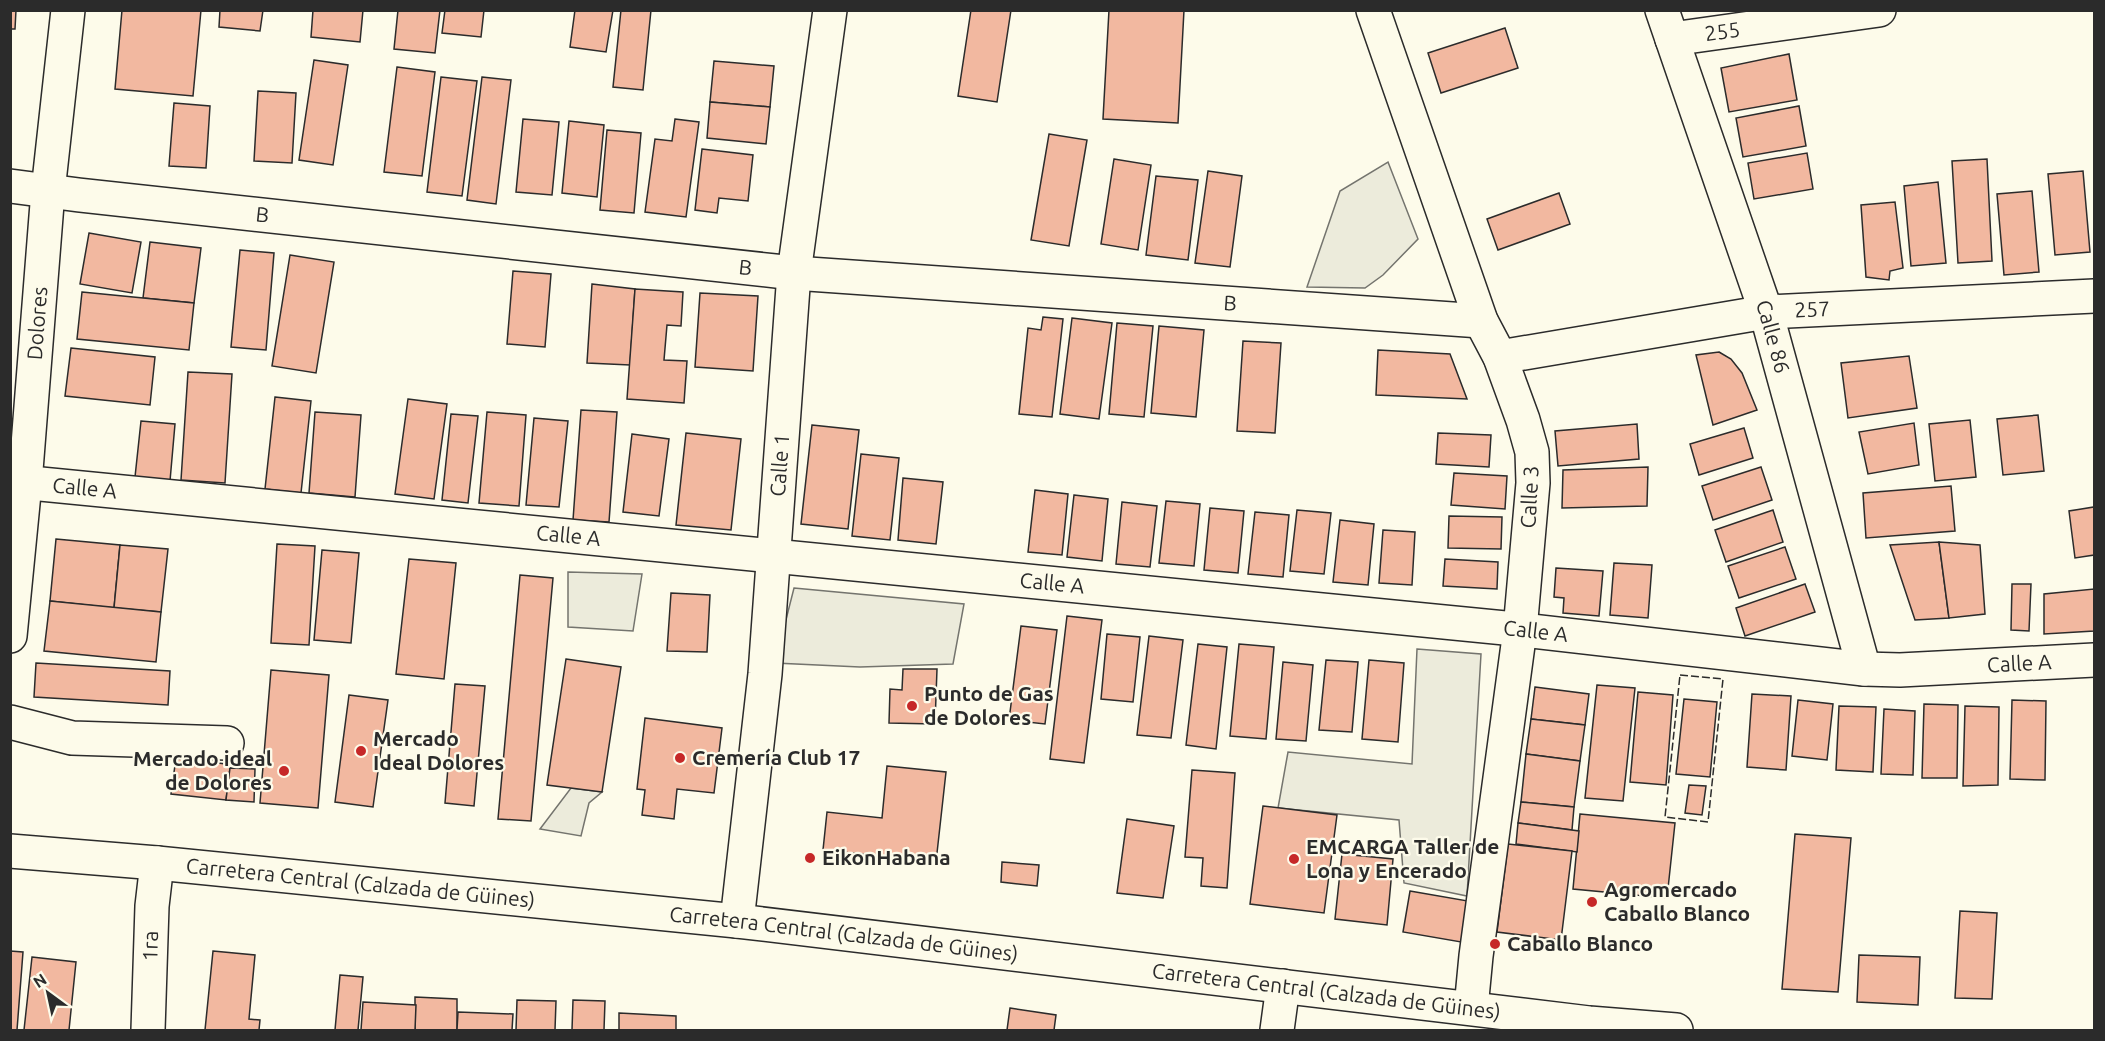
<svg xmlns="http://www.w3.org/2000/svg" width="2105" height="1041" font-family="Ubuntu,sans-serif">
  <rect width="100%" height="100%" fill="#fdfbea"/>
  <g fill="#ecebdb" stroke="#74746e" stroke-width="1.5">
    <polygon points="1388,162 1418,239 1383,275 1365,288 1307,287 1340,191"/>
    <polygon points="568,572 642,574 633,631 568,627"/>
    <polygon points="794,588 964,604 953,664 860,667 775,663"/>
    <polygon points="1417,649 1481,654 1467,896 1404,883 1399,820 1278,808 1288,752 1412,764"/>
    <polygon points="571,788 602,792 589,803 581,836 540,829"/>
  </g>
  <g fill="#f2b8a0" stroke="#2b2b2b" stroke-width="1.5">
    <polygon points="10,10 16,10 15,29 10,29"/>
    <polygon points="122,10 201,10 193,96 115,89"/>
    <polygon points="220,10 263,10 260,31 219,27"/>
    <polygon points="313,10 363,10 360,42 311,37"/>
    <polygon points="398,10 440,10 435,53 394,49"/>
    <polygon points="445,10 484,10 481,37 442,33"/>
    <polygon points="575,10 613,10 606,52 570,47"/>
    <polygon points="621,10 651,10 643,90 613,87"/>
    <polygon points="971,10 1011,10 997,102 958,96"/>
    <polygon points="1109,10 1184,10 1178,123 1103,119"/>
    <polygon points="1505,28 1518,68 1441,93 1428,53"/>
    <polygon points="1789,54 1797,100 1729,112 1721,68"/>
    <polygon points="314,60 348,65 333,165 299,160"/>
    <polygon points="714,61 774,66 770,107 710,102"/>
    <polygon points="397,67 435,72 422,176 384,172"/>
    <polygon points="441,77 477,81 462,196 427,192"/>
    <polygon points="482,77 511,80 496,204 467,200"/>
    <polygon points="258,91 296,93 292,163 254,161"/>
    <polygon points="710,102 770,107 766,144 707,138"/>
    <polygon points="174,103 210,106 206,168 169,166"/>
    <polygon points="1799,106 1806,146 1743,157 1736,118"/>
    <polygon points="523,119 559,122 552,195 516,192"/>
    <polygon points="675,119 699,122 686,217 645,212 655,139 672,141"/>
    <polygon points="569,121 604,125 597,197 562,193"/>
    <polygon points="607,130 641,133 634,213 600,210"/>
    <polygon points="1049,134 1087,140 1069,246 1031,240"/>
    <polygon points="702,149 753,155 748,201 719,198 717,213 695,210"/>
    <polygon points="1807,153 1813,189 1754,199 1748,163"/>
    <polygon points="1114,159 1151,165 1138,250 1101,244"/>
    <polygon points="1987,159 1992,261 1958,263 1952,161"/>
    <polygon points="1208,171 1242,176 1230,267 1195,263"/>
    <polygon points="2083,171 2090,252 2055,255 2048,174"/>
    <polygon points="1156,176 1198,180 1188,260 1146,255"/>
    <polygon points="1938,182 1946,263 1911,266 1904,186"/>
    <polygon points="2032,191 2039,272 2004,275 1997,194"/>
    <polygon points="1559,193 1570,224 1498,250 1487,219"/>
    <polygon points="1895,202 1903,268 1890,271 1889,280 1866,277 1861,205"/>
    <polygon points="89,233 141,242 132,293 80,284"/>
    <polygon points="150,242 201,248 194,303 143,298"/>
    <polygon points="240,250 274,253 266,350 231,347"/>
    <polygon points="290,255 334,262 316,373 272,366"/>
    <polygon points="513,271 551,274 545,347 507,344"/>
    <polygon points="592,284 635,289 630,365 587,363"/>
    <polygon points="635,289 683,292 681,326 667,325 664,360 687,361 684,403 627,399"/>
    <polygon points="82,292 194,303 189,350 77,339"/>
    <polygon points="700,293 758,296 753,371 695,367"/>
    <polygon points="1043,317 1063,319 1052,417 1019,414 1028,328 1041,330"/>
    <polygon points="1072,318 1112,323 1099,419 1060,414"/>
    <polygon points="1117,323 1153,326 1144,417 1109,414"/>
    <polygon points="1159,326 1204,330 1196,417 1151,413"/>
    <polygon points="1243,341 1281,343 1275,433 1237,431"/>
    <polygon points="71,348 155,357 150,405 65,396"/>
    <polygon points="1378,350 1450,354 1467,399 1376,395"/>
    <polygon points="1719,352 1731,359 1742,373 1757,410 1713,425 1696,355"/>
    <polygon points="1909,356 1917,408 1848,418 1841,363"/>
    <polygon points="188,372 232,374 225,483 181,480"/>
    <polygon points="275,397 311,401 301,493 265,489"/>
    <polygon points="408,399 447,404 434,499 395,494"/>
    <polygon points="581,410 617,412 609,522 573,520"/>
    <polygon points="315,412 361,415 355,497 309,493"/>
    <polygon points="487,412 526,415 519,506 479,503"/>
    <polygon points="451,414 478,416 468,503 442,500"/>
    <polygon points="2038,415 2044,471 2003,475 1997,419"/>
    <polygon points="534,418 568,421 559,507 526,505"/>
    <polygon points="1970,420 1976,477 1935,481 1929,424"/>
    <polygon points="141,421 175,424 170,481 135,477"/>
    <polygon points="1914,423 1919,465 1868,474 1859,432"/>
    <polygon points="1637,424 1639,459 1558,466 1555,431"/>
    <polygon points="812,425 859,430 848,529 801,524"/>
    <polygon points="1744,428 1753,458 1699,475 1690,444"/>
    <polygon points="686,433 741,439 731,530 676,525"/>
    <polygon points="1438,433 1491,435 1489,467 1436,464"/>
    <polygon points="632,434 669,439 659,516 623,512"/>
    <polygon points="861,454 899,458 890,540 852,536"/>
    <polygon points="1648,467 1647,506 1562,508 1563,470"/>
    <polygon points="1761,467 1772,500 1713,520 1702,486"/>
    <polygon points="1454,473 1507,476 1505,509 1451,505"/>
    <polygon points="903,478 943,482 936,544 898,540"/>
    <polygon points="1951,486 1955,531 1866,538 1863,493"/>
    <polygon points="1035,490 1068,494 1062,555 1028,552"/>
    <polygon points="1074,495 1108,499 1102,561 1067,557"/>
    <polygon points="1166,501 1200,504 1194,566 1159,563"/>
    <polygon points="1122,502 1157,506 1150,567 1116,564"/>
    <polygon points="2094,507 2094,555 2075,558 2069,511"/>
    <polygon points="1210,508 1244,511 1238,573 1204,570"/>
    <polygon points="1297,510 1331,513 1324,574 1290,571"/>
    <polygon points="1773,510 1783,542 1726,562 1715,530"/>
    <polygon points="1255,512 1289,515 1283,577 1248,574"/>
    <polygon points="1449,516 1502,517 1501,549 1448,548"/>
    <polygon points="1340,520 1374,524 1368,585 1333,582"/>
    <polygon points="1383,530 1415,532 1412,585 1379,583"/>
    <polygon points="56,539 120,545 114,608 50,601"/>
    <polygon points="1939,542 1949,618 1915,620 1890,545"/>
    <polygon points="1939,542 1980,545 1985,614 1949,618"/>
    <polygon points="277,544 315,546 309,645 271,643"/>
    <polygon points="120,545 168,549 161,612 114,608"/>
    <polygon points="1785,547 1796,579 1739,598 1728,566"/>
    <polygon points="322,550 359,553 351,643 314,640"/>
    <polygon points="409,559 456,563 444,679 396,674"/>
    <polygon points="1445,559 1498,562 1497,589 1443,586"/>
    <polygon points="1614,563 1652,565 1648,618 1610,615"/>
    <polygon points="1556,568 1603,571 1599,616 1563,613 1564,598 1554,597"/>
    <polygon points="520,575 553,578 531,821 498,819"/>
    <polygon points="1805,584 1815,612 1745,636 1736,608"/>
    <polygon points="2012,584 2031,584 2029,631 2011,630"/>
    <polygon points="2094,589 2094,631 2044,634 2044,594"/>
    <polygon points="671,593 710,595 707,652 667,651"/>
    <polygon points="50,601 161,612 156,662 44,651"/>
    <polygon points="1067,616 1102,620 1084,763 1050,759"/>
    <polygon points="1021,626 1057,630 1045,724 1009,720"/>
    <polygon points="1107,634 1140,637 1133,702 1101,699"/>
    <polygon points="1149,636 1183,640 1171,738 1137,735"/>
    <polygon points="1198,644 1227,647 1216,749 1186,745"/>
    <polygon points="1239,644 1274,647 1266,739 1230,736"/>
    <polygon points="566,659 621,667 602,792 547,785"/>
    <polygon points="1326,660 1358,662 1352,732 1319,730"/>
    <polygon points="1369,660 1404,663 1398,742 1362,739"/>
    <polygon points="1283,662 1313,665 1306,741 1276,739"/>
    <polygon points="36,663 170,671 168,705 34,697"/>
    <polygon points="903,669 937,669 935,724 889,723 890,689 902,690"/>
    <polygon points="271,670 329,675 318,808 260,803"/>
    <polygon points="455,684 485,686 474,806 445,803"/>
    <polygon points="1597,685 1635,688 1623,801 1585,798"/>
    <polygon points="1535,687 1589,694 1585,725 1531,719"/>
    <polygon points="1638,692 1673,695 1666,785 1630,782"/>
    <polygon points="1752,694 1791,696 1786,770 1747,767"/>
    <polygon points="349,695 388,700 373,807 335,802"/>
    <polygon points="1684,699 1717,702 1710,777 1676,774"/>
    <polygon points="1798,700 1833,704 1827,760 1792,756"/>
    <polygon points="2012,700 2046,701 2045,780 2010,779"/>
    <polygon points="1924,704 1958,705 1957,778 1922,778"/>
    <polygon points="1839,706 1876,707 1873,772 1836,770"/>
    <polygon points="1965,706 1999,707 1998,785 1963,786"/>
    <polygon points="1884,709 1915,711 1913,775 1881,774"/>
    <polygon points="645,718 722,728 714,793 677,789 674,819 642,815 645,790 637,789"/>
    <polygon points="1531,719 1585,725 1580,761 1526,754"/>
    <polygon points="1526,754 1580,761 1574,807 1521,802"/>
    <polygon points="176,758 226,764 230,768 226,800 171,794"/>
    <polygon points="887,766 946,772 936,862 823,850 827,812 882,818"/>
    <polygon points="230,768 255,769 254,802 226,800"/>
    <polygon points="1192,770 1235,773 1227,888 1201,886 1203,858 1185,857"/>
    <polygon points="1689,785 1706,786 1702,815 1685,813"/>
    <polygon points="1521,802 1574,807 1572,830 1518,823"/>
    <polygon points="1263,806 1337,815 1324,913 1250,904"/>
    <polygon points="1580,814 1675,823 1667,898 1573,889"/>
    <polygon points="1127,819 1174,826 1163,898 1117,893"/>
    <polygon points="1518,823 1579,831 1577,852 1516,844"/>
    <polygon points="1795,834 1851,838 1838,992 1782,989"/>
    <polygon points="1508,844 1572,851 1561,940 1497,932"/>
    <polygon points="1342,854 1393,859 1387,925 1335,919"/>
    <polygon points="1002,862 1039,865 1037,886 1001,882"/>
    <polygon points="1410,891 1468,901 1461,942 1403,932"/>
    <polygon points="1960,911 1997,913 1992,999 1955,998"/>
    <polygon points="10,951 23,952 17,1030 10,1030"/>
    <polygon points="213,951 255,955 249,1019 260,1020 259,1030 205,1030"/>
    <polygon points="1859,955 1920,957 1918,1005 1857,1002"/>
    <polygon points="32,957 76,962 69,1030 24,1030"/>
    <polygon points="340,975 363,977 358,1030 335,1030"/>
    <polygon points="415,997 457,999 457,1030 415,1030"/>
    <polygon points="517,1000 556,1001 555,1030 516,1030"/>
    <polygon points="573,1000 605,1001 604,1030 572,1030"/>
    <polygon points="363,1002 416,1005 415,1030 361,1030"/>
    <polygon points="1010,1008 1056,1015 1054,1030 1007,1030"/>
    <polygon points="458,1012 513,1014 512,1030 457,1030"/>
    <polygon points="619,1013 676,1016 676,1030 619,1030"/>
  </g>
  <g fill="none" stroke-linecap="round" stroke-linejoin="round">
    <g stroke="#2b2b2b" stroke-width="36">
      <g id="minor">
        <polyline points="1373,10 1481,321 1500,357 1523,420 1532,452 1533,483 1520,630 1476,956 1471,1008"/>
        <path id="s1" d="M1662,10l104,302 98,357"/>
        <path id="s2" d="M1672,39l207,-29"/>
        <path id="s3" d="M10,186l69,9 715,78 687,48"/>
        <path id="s4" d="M1500,357l266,-45 328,-16"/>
        <path id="s5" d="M10,481l1495,147 359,41 36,1 194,-10"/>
        <path id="s6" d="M10,636l15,-153 23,-292 20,-181"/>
        <polyline points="10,722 72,738 227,743"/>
        <path id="s7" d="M737,921l28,-247 29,-401 36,-263"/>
        <path id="s8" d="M148,1030l4,-124 5,-43"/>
        <polyline points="1277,1030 1283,986"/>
      </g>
    </g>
    <g stroke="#2b2b2b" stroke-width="36">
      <g id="major">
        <path id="s9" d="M10,851l147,12 580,58 852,102 87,7"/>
      </g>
    </g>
    <use href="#minor" stroke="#fdfbea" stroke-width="33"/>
    <use href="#major" stroke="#fdfbea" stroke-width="33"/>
    <polygon stroke="#2b2b2b" stroke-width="1.5" stroke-dasharray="8 3" stroke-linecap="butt" points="1680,675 1723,679 1708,822 1665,817"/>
  </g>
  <g fill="#c62828" stroke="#fdfbea" stroke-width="2">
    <circle cx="912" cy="706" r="6"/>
    <circle cx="361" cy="751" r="6"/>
    <circle cx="680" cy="758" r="6"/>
    <circle cx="284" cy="771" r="6"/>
    <circle cx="810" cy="858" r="6"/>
    <circle cx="1294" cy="859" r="6"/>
    <circle cx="1592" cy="902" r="6"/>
    <circle cx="1495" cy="944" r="6"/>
  </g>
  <g text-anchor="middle" stroke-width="4.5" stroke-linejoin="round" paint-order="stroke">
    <g font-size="21" fill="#2b2b2b" stroke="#fdfbea">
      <text dy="7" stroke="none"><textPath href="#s2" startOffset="51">255</textPath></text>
      <text dy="7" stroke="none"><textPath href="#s3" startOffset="254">B</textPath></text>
      <text dy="7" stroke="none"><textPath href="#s3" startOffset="740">B</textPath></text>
      <text dy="7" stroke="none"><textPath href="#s3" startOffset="1226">B</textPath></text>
      <text dy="7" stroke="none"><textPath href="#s4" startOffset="316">257</textPath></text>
      <text dy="7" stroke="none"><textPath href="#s6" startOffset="314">Dolores</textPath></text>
      <text dy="7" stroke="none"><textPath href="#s1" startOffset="345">Calle 86</textPath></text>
      <text dy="7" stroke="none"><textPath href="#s7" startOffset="458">Calle 1</textPath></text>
      <text dy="7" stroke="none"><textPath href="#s5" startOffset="75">Calle A</textPath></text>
      <text transform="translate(1530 497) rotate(-87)" y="7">Calle 3</text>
      <text dy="7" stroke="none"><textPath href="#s5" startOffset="561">Calle A</textPath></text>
      <text dy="7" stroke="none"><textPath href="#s5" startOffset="1047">Calle A</textPath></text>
      <text dy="7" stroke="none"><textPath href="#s5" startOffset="1533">Calle A</textPath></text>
      <text dy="7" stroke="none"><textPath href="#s5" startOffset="2019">Calle A</textPath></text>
      <text dy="7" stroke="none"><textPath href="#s9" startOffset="352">Carretera Central (Calzada de Güines)</textPath></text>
      <text dy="7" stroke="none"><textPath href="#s9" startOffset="838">Carretera Central (Calzada de Güines)</textPath></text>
      <text dy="7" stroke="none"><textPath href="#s8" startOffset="84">1ra</textPath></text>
      <text dy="7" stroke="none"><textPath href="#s9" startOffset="1324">Carretera Central (Calzada de Güines)</textPath></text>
    </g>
    <g font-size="21" font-weight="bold" fill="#2b2b2b" stroke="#fdfbea" text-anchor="start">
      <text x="924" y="701">Punto de Gas<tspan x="924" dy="24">de Dolores</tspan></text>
      <text x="373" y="746">Mercado<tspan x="373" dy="24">Ideal Dolores</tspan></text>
      <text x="692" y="765">Cremería Club 17</text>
      <text x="272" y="766" text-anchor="end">Mercado ideal<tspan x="272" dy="24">de Dolores</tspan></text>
      <text x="1306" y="854">EMCARGA Taller de<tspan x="1306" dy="24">Lona y Encerado</tspan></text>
      <text x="822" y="865">EikonHabana</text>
      <text x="1604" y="897">Agromercado<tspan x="1604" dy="24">Caballo Blanco</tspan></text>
      <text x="1507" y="951">Caballo Blanco</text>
    </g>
  </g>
  <rect width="2105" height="1041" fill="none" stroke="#2b2b2b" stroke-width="24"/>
  <g transform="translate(48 993) rotate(327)" stroke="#fdfbea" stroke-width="4.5" paint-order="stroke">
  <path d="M0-4.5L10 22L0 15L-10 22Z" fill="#2b2b2b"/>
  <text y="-9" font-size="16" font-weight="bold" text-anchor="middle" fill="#2b2b2b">N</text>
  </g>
</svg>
